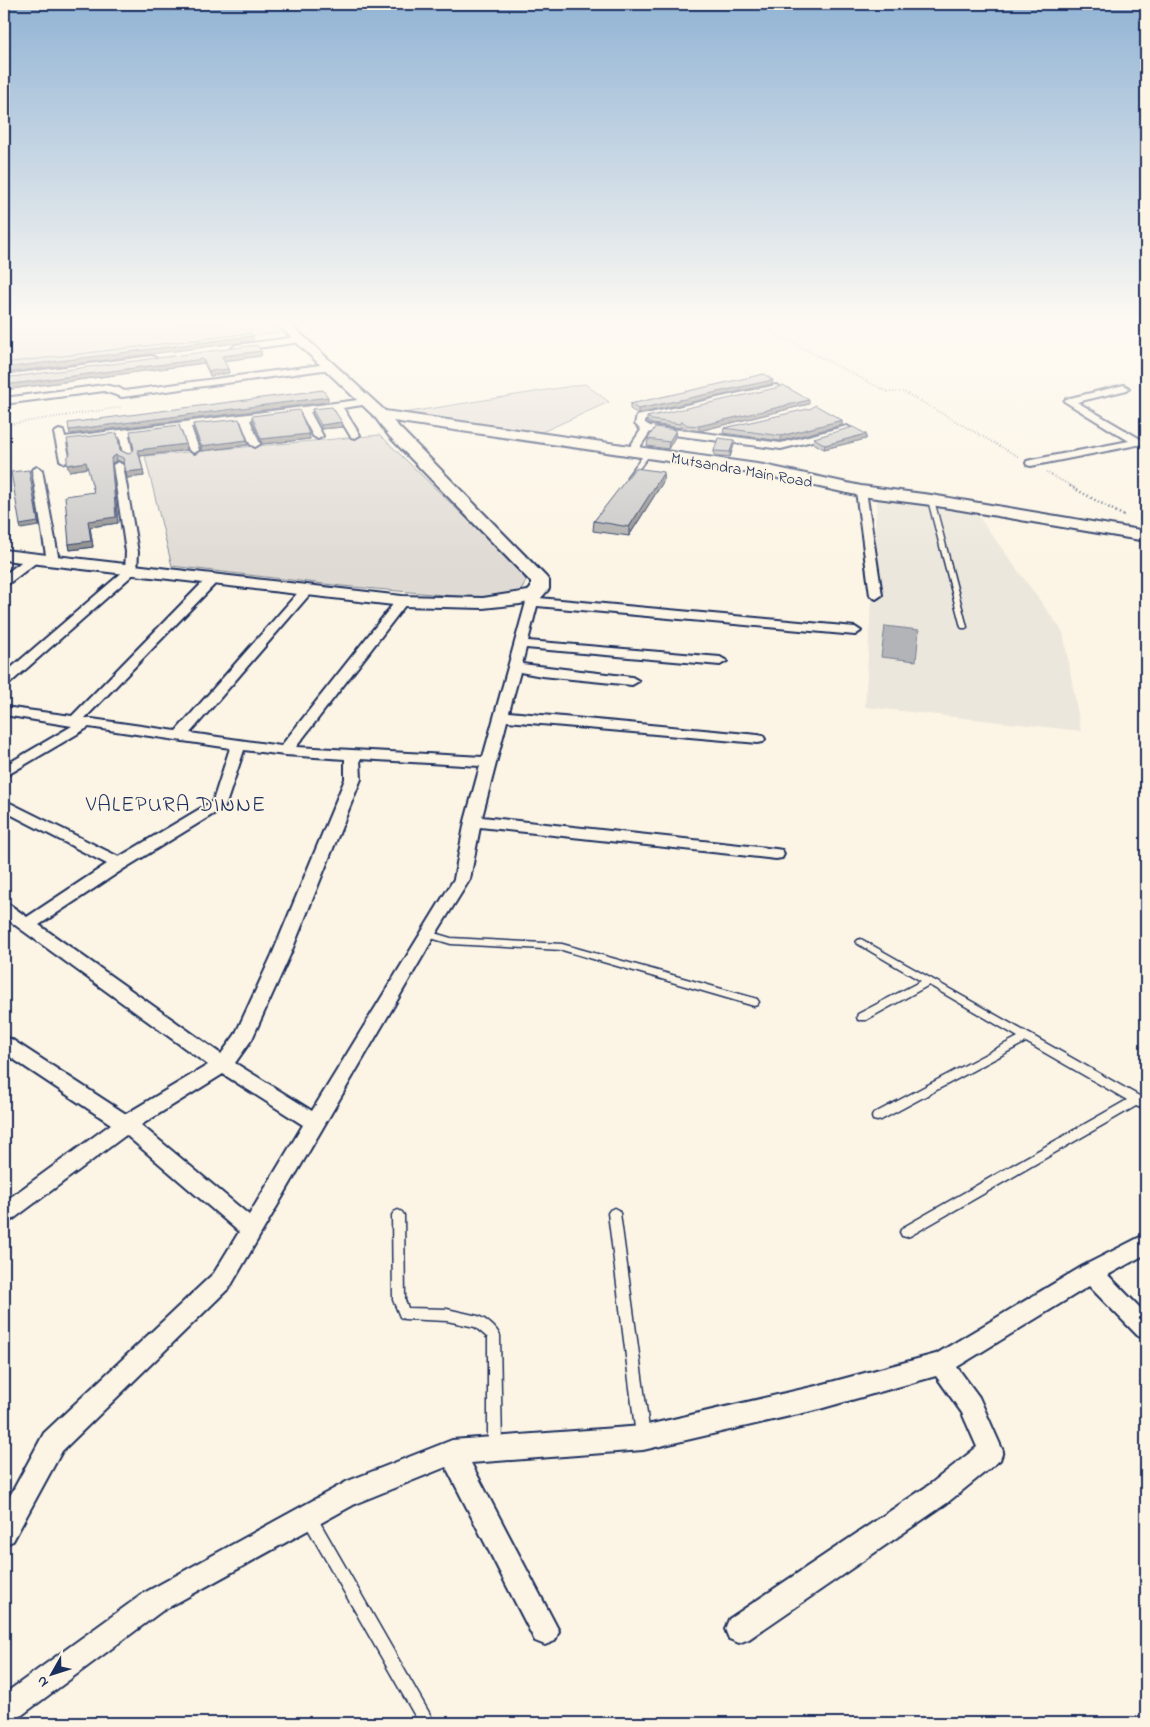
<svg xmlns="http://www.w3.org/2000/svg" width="1150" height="1727" font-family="'Indie Flower',sans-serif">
  <rect width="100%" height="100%" fill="#fcf5e5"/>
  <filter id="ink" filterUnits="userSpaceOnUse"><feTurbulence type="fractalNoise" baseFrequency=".02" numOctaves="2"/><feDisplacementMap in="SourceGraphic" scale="10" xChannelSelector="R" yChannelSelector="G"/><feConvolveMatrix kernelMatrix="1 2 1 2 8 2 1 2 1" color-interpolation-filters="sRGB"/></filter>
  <g filter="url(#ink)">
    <polygon fill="#ece7dc" points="877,497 976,513 1063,632 1081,731 865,707"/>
    <g fill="#dfdbd4" stroke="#7d8599">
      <polygon points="4,323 274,323 283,332 4,367"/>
      <polygon points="585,384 609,402 542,432 403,413"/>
      <polygon points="380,435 523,573 526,581 522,589 517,594 489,599 342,586 172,566 145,456"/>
    </g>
    <polygon fill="#b2b4b8" stroke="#767f94" points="885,626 919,630 916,661 881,657"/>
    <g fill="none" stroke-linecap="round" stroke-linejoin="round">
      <g stroke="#1b2f5e" stroke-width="3">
        <g id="lane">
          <polygon points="646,452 651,453 631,479 627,479 627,477"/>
          <polygon points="931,498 934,500 967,627 966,628 962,628 961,627 928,500"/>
          <polygon points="427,931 451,938 562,944 754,998 757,999 759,1002 757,1005 754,1006 562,950 451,944 424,936 422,934 424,932"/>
          <polygon points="861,939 1141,1097 1146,1101 1146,1110 1136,1106 910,1236 906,1237 902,1236 900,1232 902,1228 1127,1100 1026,1042 881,1120 877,1121 873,1120 872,1117 873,1114 1018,1037 929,985 866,1020 858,1020 857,1017 858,1014 921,981 858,944 856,942 858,940"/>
          <polygon points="614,1208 618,1210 620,1213 650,1436 648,1441 643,1442 638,1441 636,1436 608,1213 610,1210"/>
          <path d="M398,1210l4,2 2,3 1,85 3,8 39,1 31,7c8,3 19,12 22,20l2,112 -2,5 -5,2 -5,-2 -2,-5v-110l-13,-11 -28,-6 -43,-2 -4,-2 -7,-17 -1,-85 2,-3z"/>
          <polygon points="309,1510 314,1512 435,1723 419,1723 304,1522 302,1517 304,1512"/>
        </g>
      </g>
      <g stroke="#1b2f5e" stroke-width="4">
        <g id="street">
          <polygon points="298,337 302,340 301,342 236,351 232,348 236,345"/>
          <polygon points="152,356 157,359 155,361 4,381 4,375"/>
          <polygon points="328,364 331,365 331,369 122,397 104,391 4,404 4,398 104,385 119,388 124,391"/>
          <polygon points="776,385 781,388 779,390 645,420 645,423 650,426 781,443 847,426 852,429 851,431 781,449 650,432 636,453 628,453 627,451 641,430 635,424 637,416"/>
          <polygon points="1124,385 1129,388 1127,390 1077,402 1142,440 1142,444 1031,466 1027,465 1026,463 1027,461 1031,460 1129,441 1064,401 1066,399"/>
          <polygon points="366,399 371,402 369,404 343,408 360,435 355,438 351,437 334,409 310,412 323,436 318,439 313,436 301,413 250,420 260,444 255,447 250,444 241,421 191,427 199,450 194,453 189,450 181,429 129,435 133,455 128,458 123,455 120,437 66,443 70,460 65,463 60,460 54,433 59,430 63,431 65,437"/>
          <polygon points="118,462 123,465 138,552 137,571 9,684 4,685 4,674 125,570 126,552 113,465"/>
          <polygon points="37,467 42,470 59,561 53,565 47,561 32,470"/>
          <polygon points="861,488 866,491 882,595 876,599 870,595 856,491"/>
          <polygon points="33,555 37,556 39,559 37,562 8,584 4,585 4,575 29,556"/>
          <path d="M212,576l6,4 -2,3 -131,135 91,13 126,-143 4,-1 6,4 -2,3 -120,139 91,13 117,-148 4,-1 6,4 -2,3 -110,143 187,10 45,-162 6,-4 4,1 1,6 316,29 6,4 -6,4 -318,-29 -9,35 192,16 7,4 -7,4 -194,-17 -4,16 110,13 7,4 -7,4 -90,-9 -22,-4 -11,40 249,23 5,1 2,3 -2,3 -5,1 -251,-22 -25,96 294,32 6,1 2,4 -2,4 -6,1 -296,-32 -10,52 -36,58 -204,350 -168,164 -49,90 -9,4v-38l40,-74 170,-160 25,-41 -113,-97 -114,85 -8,3v-21l107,-78 -107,-71v-16l7,2 115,75 82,-49 -204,-148v-14l6,2 17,12 80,-53 -103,-53v-11l115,57 94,-56 17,-53 -141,-21 -85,50v-11l68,-40 -68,-11v-8l68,9 136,-139zM244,750l41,5 60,4v20l-73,176 -37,80 -14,19 -182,-129 86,-57 100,-61zM360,759l120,7 -15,55 -11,58 -142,232 -77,-48 17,-24 38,-84 71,-176zM223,1074l80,51 -54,90 -108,-90z"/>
          <polygon points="1146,1234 1146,1254 1108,1275 1146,1314 1146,1339 1138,1336 1089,1286 957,1367 979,1397 1003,1451 1000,1460 947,1503 749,1639 739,1643 729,1639 725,1629 729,1619 929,1485 977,1447 962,1413 936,1376 816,1410 643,1450 471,1463 559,1631 555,1641 545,1645 535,1641 446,1467 357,1503 162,1611 14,1721 4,1723 4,1694 144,1593 348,1481 452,1440 643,1426 816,1386 936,1354 1083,1266"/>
        </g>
      </g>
      <g stroke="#1b2f5e" stroke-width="4">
        <polygon id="secondary" points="276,323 289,323 385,411 764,465 861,486 931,495 1146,531 1146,541 931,505 861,496 764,475 393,421 546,577 549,581 549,589 540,599 520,604 483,608 402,606 4,560 4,550 402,596 483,598 528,591 531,588 531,582 389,436 375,417"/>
      </g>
      <g stroke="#1b2f5e" stroke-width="2" stroke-dasharray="0.5 2.5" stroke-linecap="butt">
        <polyline points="754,323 888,392 904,392 1019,457"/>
        <polyline points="4,425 122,407"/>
        <polyline points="1046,472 1073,487"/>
      </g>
      <polyline stroke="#1b2f5e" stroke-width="2.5" stroke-dasharray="1 3" stroke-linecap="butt" points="1070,486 1126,517"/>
      <use href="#lane" fill="#fcf5e5" fill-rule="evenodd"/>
      <use href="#street" fill="#fcf5e5" fill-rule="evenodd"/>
      <use href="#secondary" fill="#fcf5e5" fill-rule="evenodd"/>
    </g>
    <g fill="#acabaa" stroke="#1b2f5e">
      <polygon points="261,351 261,356 224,361 228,369 229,373 210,376 204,363 4,390 4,378"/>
      <polygon points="772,384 638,414 630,409 630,404"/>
      <polygon points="809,404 699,431 687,429 682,426 681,428 652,424 647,421 647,417"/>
      <polygon points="312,409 342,422 343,427 321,429 313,414"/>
      <polygon points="252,416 309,434 310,439 262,444 253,422"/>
      <polygon points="842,420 842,425 781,441 723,433 724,428"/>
      <polygon points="193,424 248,445 202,451 194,429"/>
      <polygon points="676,430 675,437 668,449 647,446 648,439"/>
      <polygon points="117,433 120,450 128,454 187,450 140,456 144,476 127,478 124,463 117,460 112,463 118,523 90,527 93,547 70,550 69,544 94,492 88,468 69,471"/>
      <polygon points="866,434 866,439 824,449 813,443 814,438"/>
      <polygon points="734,445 730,457 714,455 714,451"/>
      <polygon points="663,482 629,536 593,531 594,521"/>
    </g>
    <g fill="#8c8b8b" stroke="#1b2f5e">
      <polygon points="253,336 253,341 4,373 4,368"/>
      <polygon points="261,351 261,356 222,361 222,356"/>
      <polygon points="203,359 204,363 4,390 4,385"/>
      <polygon points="228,369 229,373 210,376 209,371"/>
      <polygon points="773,380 772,384 638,414 638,409"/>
      <polygon points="328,397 328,402 70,434 69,430"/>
      <polygon points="809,400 809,404 699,431 699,426"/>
      <polygon points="842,420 842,425 781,441 781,436"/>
      <polygon points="342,422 343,427 321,429 321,425"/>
      <polygon points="676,430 675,437 668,449 669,442"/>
      <polygon points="309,434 310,439 262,444 261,439"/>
      <polygon points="866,434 866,439 824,449 825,445"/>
      <polygon points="247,440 248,445 202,451 201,446"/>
      <polygon points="734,440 734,445 730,457 730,452"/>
      <polygon points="186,444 187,450 140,456 138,450"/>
      <polygon points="116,455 117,460 112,463 118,523 90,527 93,547 70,550 69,544 88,521 111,458"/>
      <polygon points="86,462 88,468 69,471 67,465"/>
      <polygon points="29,470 39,526 21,529 20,525"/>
      <polygon points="143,470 144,476 127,478 126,472"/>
      <polygon points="664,472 663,482 629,536 629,527"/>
    </g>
    <g fill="#c8c7c6" stroke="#1b2f5e">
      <polygon points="251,333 253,336 4,368 4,363"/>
      <polygon points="257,345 261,351 222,356 228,369 209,371 203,359 4,385 4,378"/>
      <polygon points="764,374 773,380 638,409 630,404"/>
      <polygon points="783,385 809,400 699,426 687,425 682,421 681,424 652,420 647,417 780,387"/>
      <polygon points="323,390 328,397 69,430 68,423"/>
      <polygon points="815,405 842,420 781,436 724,428 812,408"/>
      <polygon points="332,407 342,422 321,425 312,409"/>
      <polygon points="299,410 309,434 261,439 252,416"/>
      <polygon points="239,419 247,440 201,446 193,424"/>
      <polygon points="179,425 186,444 138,450 143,470 126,472 123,458 116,455 111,458 116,517 88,521 91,541 69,544 65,496 94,492 86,462 67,465 67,458 70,454 67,439 117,433 120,450 128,454 134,449 130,431"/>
      <polygon points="655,427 676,430 669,442 648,439"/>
      <polygon points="853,427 866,434 825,445 814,438"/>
      <polygon points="718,438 734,440 730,452 714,451"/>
      <polygon points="635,468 664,472 629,527 594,521"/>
      <polygon points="29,470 38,522 20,525 11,472"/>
    </g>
  </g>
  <linearGradient id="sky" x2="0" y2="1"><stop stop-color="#92b4d5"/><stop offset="0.57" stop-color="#fefaf3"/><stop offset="1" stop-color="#fefaf3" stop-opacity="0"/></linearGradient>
  <rect width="1150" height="565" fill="url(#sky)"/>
  <g text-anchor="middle" stroke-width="4" stroke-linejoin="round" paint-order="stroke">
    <g font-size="16" fill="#1b2f5e" stroke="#fcf5e5">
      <text transform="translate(742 469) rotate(10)" y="6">Mutsandra Main Road</text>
    </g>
    <g font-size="22" letter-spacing="1" fill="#1b2f5e" stroke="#fcf5e5">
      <text x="176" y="811">VALEPURA DINNE</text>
    </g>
  </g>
  <rect width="1150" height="1727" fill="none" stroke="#fcf5e5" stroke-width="20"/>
  <rect x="10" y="10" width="1130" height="1707" fill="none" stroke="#1b2f5e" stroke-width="2" filter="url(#ink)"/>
  <g transform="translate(52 1674) rotate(231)" stroke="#fcf5e5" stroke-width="4" paint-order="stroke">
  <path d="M0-4L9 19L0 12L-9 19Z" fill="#1b2f5e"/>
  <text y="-8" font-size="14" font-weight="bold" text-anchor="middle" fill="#1b2f5e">N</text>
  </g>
</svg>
